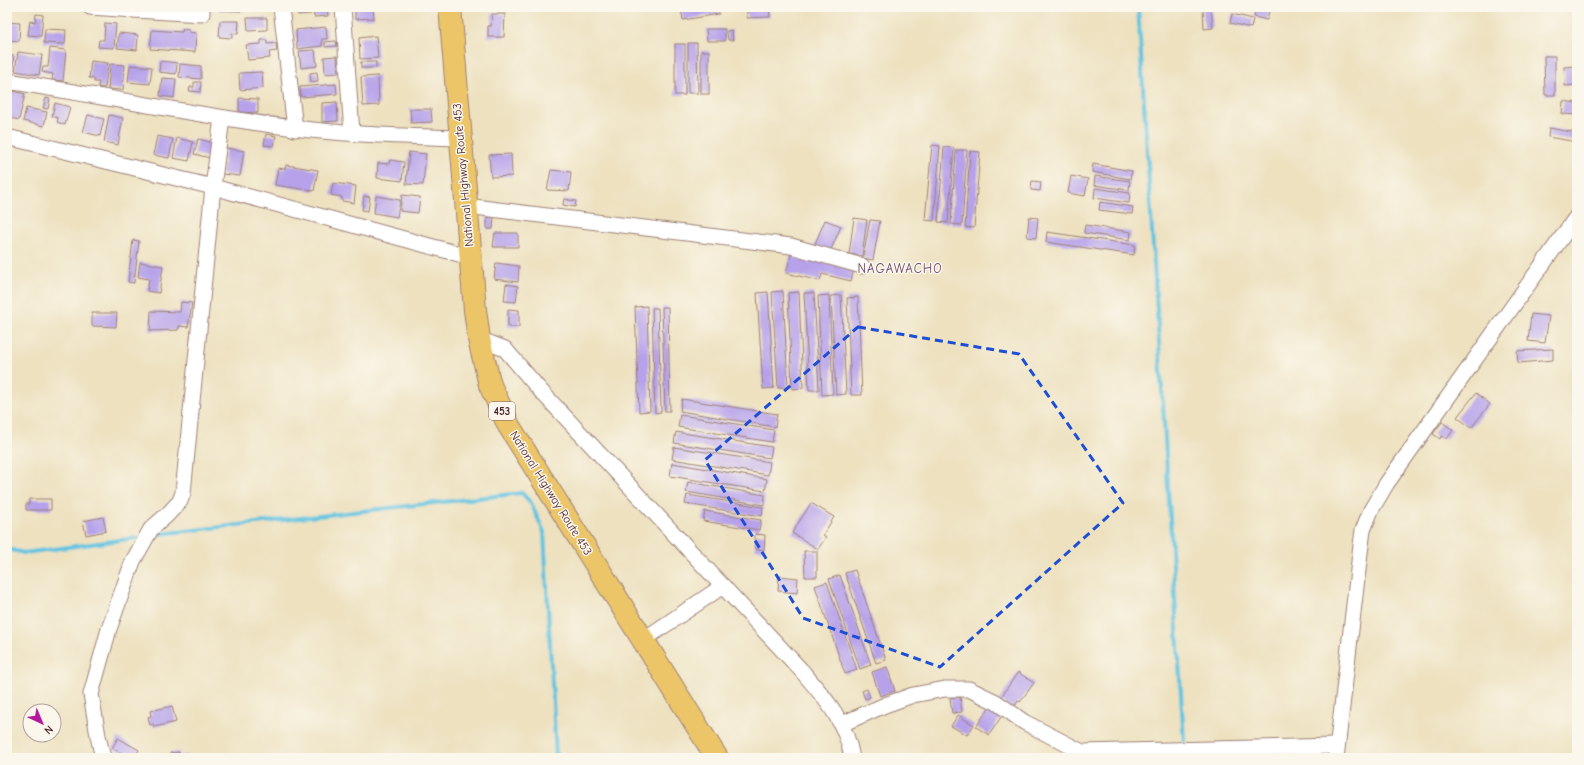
<svg xmlns="http://www.w3.org/2000/svg" width="1584" height="765" font-family="'Comic Neue',sans-serif">
  <rect width="100%" height="100%" fill="#fbf7ec"/>
  <filter id="ink" filterUnits="userSpaceOnUse"><feTurbulence type="fractalNoise" baseFrequency=".025" numOctaves="2"/><feDisplacementMap in="SourceGraphic" scale="8" xChannelSelector="R" yChannelSelector="G"/><feConvolveMatrix kernelMatrix="1 2 1 2 8 2 1 2 1" color-interpolation-filters="sRGB"/></filter>
  <filter id="wash" filterUnits="userSpaceOnUse"><feTurbulence type="fractalNoise" baseFrequency=".012" numOctaves="4" result="noise"/><feDisplacementMap in="SourceGraphic" scale="16" xChannelSelector="R" yChannelSelector="G"/><feGaussianBlur stdDeviation="0.9" result="paint"/><feColorMatrix in="noise" values="0 0 0 0 0 0 0 0 0 0 0 0 0 0 0 0 0 1.4 0 .05"/><feComposite in="paint" operator="in"/></filter>
  <g filter="url(#wash)">
    <rect width="100%" height="100%" fill="#ede1c0"/>
    <g fill="none" stroke-linecap="round" stroke-linejoin="round">
      <g stroke="#61c3e0" stroke-width="4">
        <polyline points="1138,7 1184,742"/>
        <polyline points="159,534 522,493 531,503 544,532 556,758"/>
        <polyline points="7,549 24,553 136,538"/>
      </g>
    </g>
    <g id="blocks">
      <g fill="#b6a1ea">
        <polygon points="219,7 241,7 241,11 219,10"/>
        <polygon points="297,7 310,7 311,14 298,15"/>
        <polygon points="318,7 333,7 333,9 327,10 328,16 314,17 313,9 318,9"/>
        <polygon points="355,7 373,7 374,18 355,19"/>
        <polygon points="683,7 718,7 719,14 683,20 681,10 683,9"/>
        <polygon points="747,7 769,7 770,17 747,18"/>
        <polygon points="1203,7 1211,7 1213,28 1204,29"/>
        <polygon points="1256,7 1270,7 1267,20 1254,17"/>
        <polygon points="36,14 43,15 41,36 28,35 30,21 35,22"/>
        <polygon points="492,14 505,14 504,37 488,37 488,26 491,26"/>
        <polygon points="1232,14 1253,19 1251,28 1230,23"/>
        <polygon points="247,18 267,18 267,30 248,31"/>
        <polygon points="220,21 239,21 238,34 232,33 232,38 219,37"/>
        <polygon points="7,22 20,23 19,41 7,40"/>
        <polygon points="105,23 116,24 114,48 98,47 99,40 104,40"/>
        <polygon points="326,27 327,39 322,39 322,46 297,49 296,30"/>
        <polygon points="45,29 66,30 65,44 44,43"/>
        <polygon points="183,29 189,30 189,32 196,33 195,52 150,49 152,30 182,32"/>
        <polygon points="706,29 725,29 725,41 707,41"/>
        <polygon points="732,30 733,40 728,40 727,31"/>
        <polygon points="119,33 138,35 137,50 117,48"/>
        <polygon points="376,36 378,58 360,59 359,38"/>
        <polygon points="261,40 267,40 267,44 276,43 277,51 269,52 270,58 248,60 246,45 261,44"/>
        <polygon points="336,41 337,46 325,47 325,42"/>
        <polygon points="688,43 697,43 698,93 688,93"/>
        <rect x="675" y="44" width="10" height="51"/>
        <polygon points="50,48 66,50 63,81 52,80 53,74 42,72 43,67 48,67"/>
        <polygon points="315,50 317,66 301,68 299,51"/>
        <rect x="701" y="51" width="8" height="43"/>
        <polygon points="18,52 42,55 39,75 15,71"/>
        <polygon points="7,55 14,56 12,71 7,70"/>
        <polygon points="337,56 338,73 325,74 324,57"/>
        <polygon points="1544,56 1555,56 1555,95 1545,95"/>
        <polygon points="91,61 108,63 105,88 98,87 99,82 94,82 94,79 89,78"/>
        <polygon points="160,61 177,63 176,74 159,72"/>
        <rect x="361" y="62" width="15" height="6"/>
        <polygon points="110,64 125,65 123,90 108,89"/>
        <polygon points="180,64 201,66 201,79 179,77"/>
        <polygon points="130,65 152,67 150,84 128,82"/>
        <polygon points="1577,66 1577,85 1565,86 1564,67"/>
        <polygon points="262,72 263,88 240,90 239,73"/>
        <polygon points="317,72 318,81 311,82 310,73"/>
        <polygon points="378,76 379,105 363,106 361,77"/>
        <polygon points="162,78 176,79 174,98 160,96"/>
        <polygon points="194,82 201,82 200,92 189,91 190,87 194,87"/>
        <polygon points="336,84 337,94 301,97 300,87"/>
        <polygon points="10,90 25,94 19,120 7,117 7,100 8,100"/>
        <polygon points="46,98 50,99 48,109 43,108"/>
        <polygon points="239,98 258,99 258,113 239,112"/>
        <polygon points="1563,101 1577,103 1577,115 1562,114"/>
        <polygon points="337,102 338,121 322,122 322,103"/>
        <polygon points="55,103 70,107 65,125 57,122 58,118 52,116"/>
        <polygon points="26,108 47,112 44,126 23,121"/>
        <polygon points="410,109 431,109 432,122 411,123"/>
        <polygon points="88,115 104,119 100,136 83,132"/>
        <polygon points="109,115 123,118 118,145 104,142"/>
        <polygon points="1549,128 1577,133 1577,142 1548,137"/>
        <polygon points="266,134 276,136 274,146 264,145"/>
        <polygon points="157,136 173,139 169,158 153,155"/>
        <polygon points="177,138 193,142 189,161 173,158"/>
        <polygon points="198,139 214,143 210,158 194,154"/>
        <polygon points="932,145 940,146 934,221 925,220"/>
        <polygon points="944,147 954,148 948,223 938,222"/>
        <polygon points="226,148 244,151 240,176 222,174"/>
        <polygon points="956,150 967,150 962,225 951,224"/>
        <polygon points="970,151 980,152 974,228 965,227"/>
        <polygon points="409,152 426,154 423,185 406,184"/>
        <polygon points="511,154 512,176 491,177 489,155"/>
        <polygon points="390,160 404,162 402,181 377,178 378,163 389,164"/>
        <polygon points="1093,164 1132,171 1130,179 1092,172"/>
        <polygon points="286,165 318,170 314,191 275,185 278,168 285,169"/>
        <polygon points="551,170 571,172 569,191 547,190"/>
        <polygon points="1071,176 1088,179 1085,196 1068,193"/>
        <polygon points="1095,176 1130,181 1129,190 1094,185"/>
        <polygon points="1032,181 1041,182 1040,191 1031,190"/>
        <polygon points="333,183 356,186 354,203 342,201 342,197 331,195"/>
        <polygon points="1095,188 1130,193 1129,203 1094,198"/>
        <polygon points="402,195 420,197 418,213 400,211"/>
        <polygon points="364,196 370,197 368,211 362,210"/>
        <polygon points="376,196 400,200 397,217 374,213"/>
        <polygon points="564,199 576,201 575,207 563,205"/>
        <polygon points="1100,202 1133,207 1132,214 1099,210"/>
        <polygon points="487,217 494,217 493,229 487,229"/>
        <polygon points="1029,217 1038,218 1036,238 1027,237"/>
        <polygon points="854,218 867,220 862,256 849,254"/>
        <polygon points="825,220 841,226 830,252 814,246"/>
        <polygon points="870,220 880,221 873,260 863,258"/>
        <polygon points="1085,225 1131,232 1130,240 1084,233"/>
        <polygon points="1047,232 1135,245 1134,255 1046,242"/>
        <polygon points="495,233 518,233 518,247 493,247"/>
        <polygon points="133,240 139,241 134,283 128,282"/>
        <polygon points="791,254 854,269 851,281 822,274 820,281 786,273"/>
        <polygon points="140,262 163,266 159,293 147,291 149,279 138,277"/>
        <polygon points="496,263 519,266 518,282 494,279"/>
        <polygon points="506,284 518,286 516,302 504,301"/>
        <polygon points="783,291 788,387 778,388 772,292"/>
        <polygon points="768,292 774,388 763,389 757,293"/>
        <polygon points="799,292 803,388 792,389 788,293"/>
        <polygon points="804,293 814,293 819,390 809,390"/>
        <polygon points="829,295 833,394 822,395 818,296"/>
        <polygon points="841,295 846,394 836,395 831,296"/>
        <polygon points="858,297 862,395 851,395 847,298"/>
        <polygon points="181,302 192,303 188,327 179,326 178,330 150,331 151,311 180,312"/>
        <polygon points="647,306 650,411 639,412 635,307"/>
        <polygon points="662,307 668,307 670,411 665,411"/>
        <polygon points="652,308 658,308 661,412 655,413"/>
        <polygon points="508,309 519,310 519,327 508,327"/>
        <polygon points="92,313 117,313 116,327 92,326"/>
        <polygon points="1531,314 1549,316 1545,343 1528,341"/>
        <polygon points="1553,349 1553,360 1518,363 1517,351"/>
        <polygon points="1476,393 1490,404 1471,428 1457,417"/>
        <polygon points="682,399 777,414 775,427 680,411"/>
        <polygon points="680,415 774,430 772,442 678,427"/>
        <polygon points="1442,422 1453,430 1447,439 1442,436 1440,439 1433,434"/>
        <polygon points="676,432 772,447 770,458 674,443"/>
        <polygon points="674,447 770,462 768,475 672,459"/>
        <polygon points="672,463 767,479 765,491 670,476"/>
        <polygon points="688,482 765,495 764,505 686,492"/>
        <polygon points="687,495 763,507 762,516 685,504"/>
        <polygon points="29,499 51,499 51,510 26,510 26,504 29,504"/>
        <polygon points="811,503 834,517 823,535 826,537 818,549 792,533"/>
        <polygon points="705,511 761,520 759,530 703,521"/>
        <polygon points="103,517 106,531 86,535 83,521"/>
        <polygon points="755,534 765,535 764,550 755,549"/>
        <polygon points="804,551 817,551 817,577 805,577"/>
        <polygon points="855,570 886,660 876,663 845,573"/>
        <polygon points="840,575 871,665 860,669 829,579"/>
        <polygon points="779,576 798,578 797,593 778,591"/>
        <polygon points="827,582 857,670 845,674 815,586"/>
        <polygon points="887,667 895,691 880,696 872,672"/>
        <polygon points="1018,672 1034,683 1020,702 1018,701 1013,709 999,700"/>
        <polygon points="867,689 870,697 865,699 862,691"/>
        <polygon points="960,697 962,712 952,713 950,698"/>
        <polygon points="172,706 176,722 154,727 153,724 150,725 148,717 151,716 150,711"/>
        <polygon points="990,706 1003,714 989,735 976,727"/>
        <polygon points="958,715 974,725 967,735 951,726"/>
        <polygon points="118,738 139,750 134,758 131,758 112,748"/>
        <polygon points="179,752 179,756 188,755 188,758 171,758 170,753"/>
      </g>
    </g>
  </g>
  <g filter="url(#ink)">
    <use href="#blocks" fill-opacity="0" stroke="#9c8076" stroke-width="1"/>
    <g fill="none" stroke-linecap="round" stroke-linejoin="round">
      <g stroke="#9c8076" stroke-width="17">
        <g id="minor">
          <polyline points="90,7 135,10 135,7"/>
          <polyline points="281,7 295,129"/>
          <polyline points="343,7 352,133"/>
          <polyline points="135,10 202,14 202,7"/>
          <path d="M7,81c96,15 191,35 287,47 55,7 111,8 166,10"/>
          <polyline points="7,137 213,187 470,257"/>
          <polyline points="466,206 791,246 862,266"/>
          <path d="M479,339l26,10 34,40 262,281c24,28 45,51 51,88"/>
          <polyline points="643,640 723,586"/>
          <polyline points="842,724 885,705 913,695 945,689 969,689 996,702 1024,722 1082,752 1337,746"/>
          <polyline points="103,758 98,736 91,694 109,629 133,561 151,529 167,515 180,501 183,493 213,187 222,118"/>
          <polyline points="1336,758 1360,553 1363,530 1371,510 1387,483 1577,216"/>
        </g>
      </g>
      <g stroke="#9c8076" stroke-width="24">
        <polyline id="highway" points="450,7 475,310 479,339 490,385 509,426 717,758"/>
      </g>
      <use href="#minor" stroke="#fff" stroke-width="15"/>
      <use href="#highway" stroke="#ecc569" stroke-width="22"/>
    </g>
  </g>
  <path fill="none" stroke="#1d4ed8" stroke-width="3" stroke-dasharray="8 5" stroke-linejoin="round" d="M858,327l161,27 104,149 -183,164 -137,-49 -98,-158z"/>
  <g text-anchor="middle" stroke-width="3" stroke-linejoin="round" paint-order="stroke">
    <rect fill="#fbf7ec" stroke="#7f6065" stroke-width="1" x="489" y="402" width="26" height="18" rx="3"/>
    <g font-size="11" font-weight="bold" fill="#4a1f2b">
      <text x="502" y="415">453</text>
    </g>
    <g font-size="12" fill="#4a1f2b" stroke="#fbf7ec">
      <text transform="translate(463 175) rotate(-95)" y="4">National Highway Route 453</text>
      <text transform="translate(551 493) rotate(58)" y="4">National Highway Route 453</text>
    </g>
    <g font-size="13" letter-spacing="1" fill="#704c6e" stroke="#fbf7ec">
      <text x="900" y="273">NAGAWACHO</text>
    </g>
  </g>
  <rect width="1584" height="765" fill="none" stroke="#fbf7ec" stroke-width="24"/>
  <g transform="translate(42 723) rotate(136)"><circle r="19" fill="#fbf7ec" stroke="#b4a19f"/>
  <path d="M0-3L7 15L0 10L-7 15Z" fill="#b5179e"/>
  <text y="-6" font-size="11" font-weight="bold" text-anchor="middle" fill="#4a1f2b">N</text>
  </g>
</svg>
